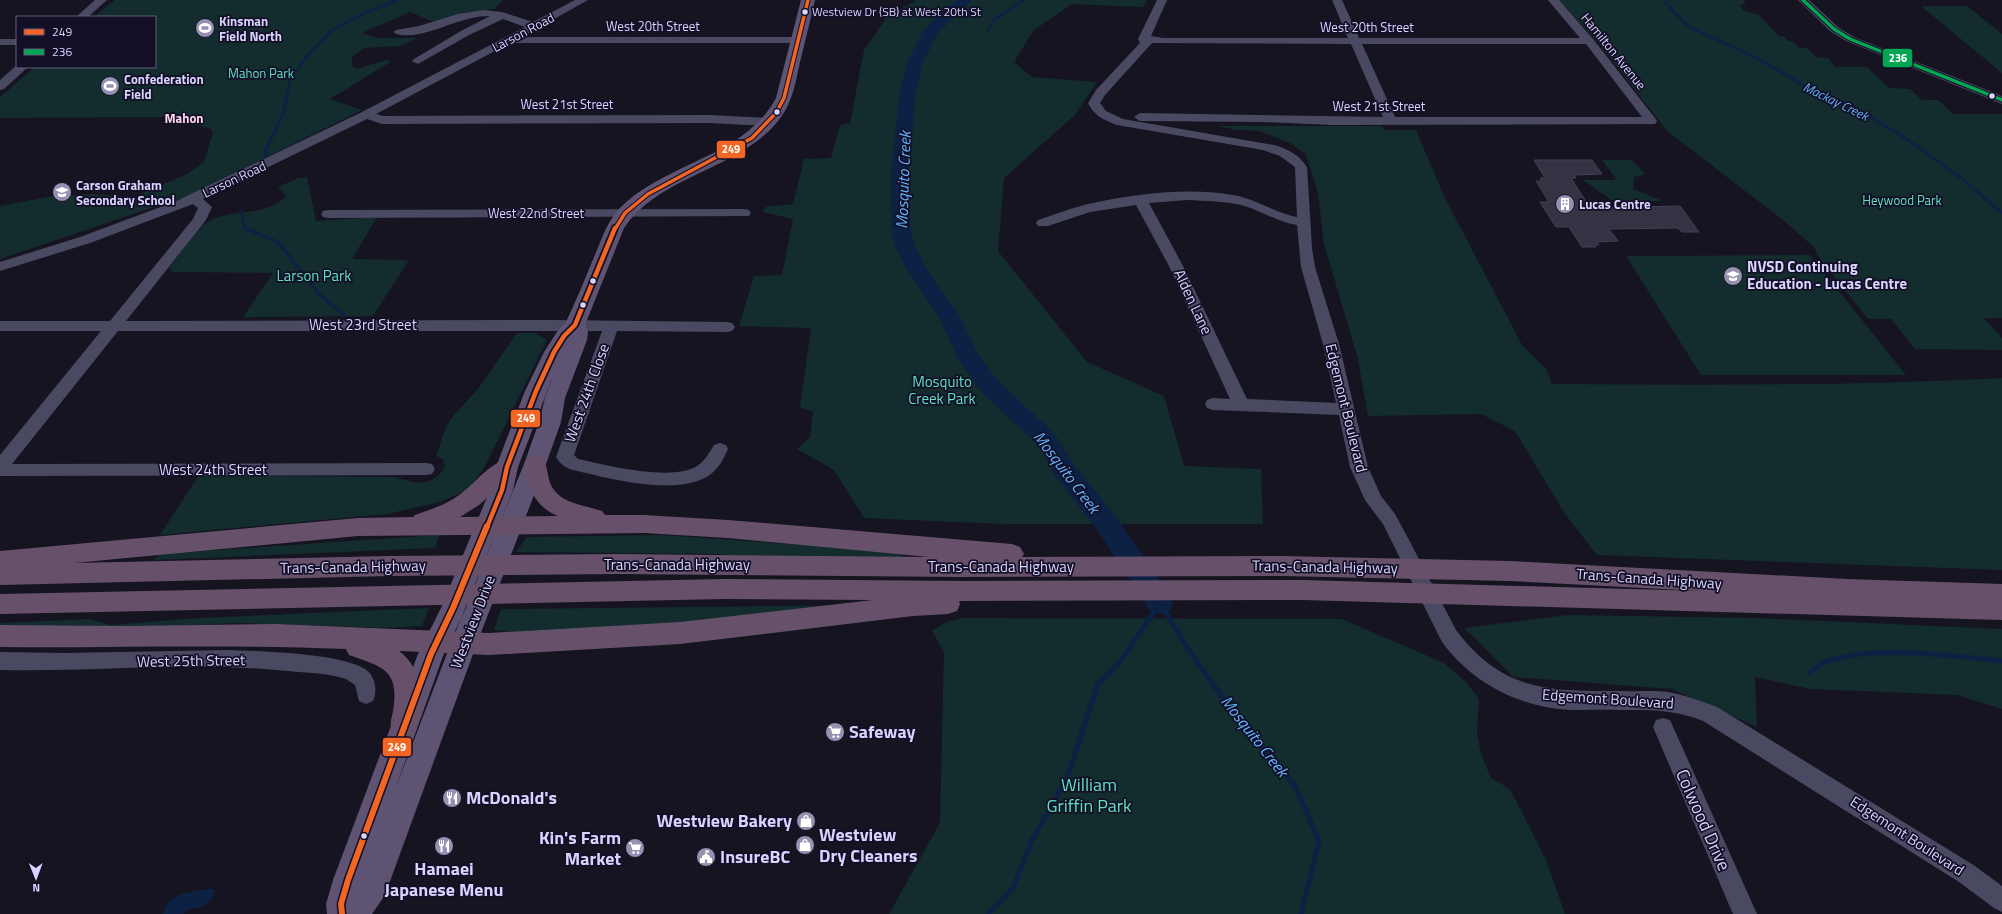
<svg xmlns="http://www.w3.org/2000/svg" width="2002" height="914" font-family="'Titillium Web',sans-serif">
  <rect width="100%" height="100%" fill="#161421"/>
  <g fill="#132c2d">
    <polygon points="115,0 503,0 495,9 469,12 434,22 410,12 362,33 377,38 417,38 401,46 364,48 353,56 351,65 357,69 386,60 392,61 330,99 362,110 196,192 167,204 162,204 140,194 185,175 204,162 213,133 211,129 167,117 0,118 0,97 35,67 155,67 155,17 94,17"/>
    <polygon points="917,0 1147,0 1143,7 1072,4 1034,30 1014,62 1032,77 1097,82 1075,115 1004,178 998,251 1087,362 1164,396 1184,466 1261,469 1263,524 1002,524 864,518 834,470 797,449 810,437 813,412 800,407 811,328 739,326 754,276 782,275 793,219 763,212 766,207 793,204 804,159 831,158 840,125 850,123 864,50 887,17"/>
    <polygon points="1559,0 1743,0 1746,4 1740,5 1743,10 1759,15 1779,36 1783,36 1788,41 1792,41 1800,48 1807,48 1816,57 1828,58 1836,67 1867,67 1889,88 1910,89 1922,100 1938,100 1953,114 2002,114 2002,318 1984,318 2002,338 2002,350 1915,349 1891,319 1868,319 1818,256 1815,248 1783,220 1667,131 1600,45"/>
    <polygon points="1921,6 1967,6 2002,34 2002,73"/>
    <path d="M1217,126h165l3,4h31l28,66 78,149 25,25 5,14c150,1 300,2 450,-6v192l-405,-15 -32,-41 -50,-83 -34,-17 -113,2 -10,-57 -34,-115 -6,-51 -12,-38 -14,-11 -33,-13 -22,-1z"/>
    <polygon points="1602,160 1632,160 1645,174 1634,177 1633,189 1663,201 1613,201 1583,180 1617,180"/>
    <path d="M307,177l9,44 61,-4 -25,42 57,1 -36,56 -130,1 30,-44 -101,-1 -3,-4c8,-10 28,-40 37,-45 23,-16 61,-5 80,-27l-8,-9 20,-9z"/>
    <path d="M92,194c21,1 43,2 62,13l-154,52v-53l53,-10z"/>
    <polygon points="1810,255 1906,375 1701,375 1626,256"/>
    <path d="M517,333h19l11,7 -64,130 -16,20 -27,12 -53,12 -227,21 39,-60 195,2c21,6 37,12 51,-10l-2,-8 -7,-3 10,-29 7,-11 25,-27z"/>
    <polygon points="439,535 435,548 154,560 159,554"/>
    <polygon points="662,535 900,552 902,559 830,561 716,554 516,552 527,537"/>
    <polygon points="870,605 548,636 494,630 501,609"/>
    <polygon points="429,608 422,626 391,628 240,623 137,628 71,625 34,633 0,631 0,623 90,619 111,625 199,618"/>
    <polygon points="1568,615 1756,618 2002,629 2002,709 1957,695 1810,689 1755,677 1757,727 1671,689 1513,677 1474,637 1463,628"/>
    <polygon points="963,618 1342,619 1444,663 1466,682 1479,699 1477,734 1481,754 1491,778 1510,789 1546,860 1565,914 889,914 940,823 944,652 932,631 946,622"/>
  </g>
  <path fill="#0d2144" d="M208,889h6v7l-10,10 -14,3 -7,5h-20c4,-21 28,-22 45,-25z"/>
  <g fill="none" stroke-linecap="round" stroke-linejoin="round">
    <g stroke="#0d2144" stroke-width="3">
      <polyline points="1663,0 1689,27 1757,58 1830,101 1851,106 1902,136 1960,177 2002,213"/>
      <polyline points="988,30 994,20 1023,0"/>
      <polyline points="265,158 267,154 265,152 284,111 290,80 307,56 332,30 365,13 397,0"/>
      <polyline points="241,211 245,229"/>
    </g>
    <polyline stroke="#0d2144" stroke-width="3.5" points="245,228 278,242 320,295 344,315"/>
    <g stroke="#0d2144" stroke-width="5">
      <path d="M1810,672c5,-3 10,-8 15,-10 50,-18 125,-6 177,-1"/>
      <polyline points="988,914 1013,888 1032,840 1067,778 1098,684 1120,662 1160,603 1192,655 1236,716 1295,786 1319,841 1301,914"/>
    </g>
    <polygon fill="#0d2144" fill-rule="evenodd" points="956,0 972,0 937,34 922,65 915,97 909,174 911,232 915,246 925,266 960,317 978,354 1000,383 1054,433 1074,465 1116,517 1170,595 1173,603 1170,611 1160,614 1150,611 1098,531 1056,477 1038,445 984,395 960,362 939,318 905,266 895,246 891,232 891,174 899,97 906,65 924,29"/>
  </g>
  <polygon fill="#343243" stroke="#433f54" points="1534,160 1592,160 1602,174 1574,175 1576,178 1571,178 1590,208 1680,206 1699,232 1682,232 1678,228 1609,229 1618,241 1597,242 1599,245 1595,245 1596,247 1582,247 1569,227 1556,227 1540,202 1549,202 1536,181 1542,181 1540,178 1545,178"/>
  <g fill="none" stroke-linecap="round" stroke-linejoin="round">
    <g fill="#4a4962" fill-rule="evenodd">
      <polygon points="95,0 107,0 88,17 76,17"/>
      <path d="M575,0h13l-66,37h276l6,3 -6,3h-288l-134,71 7,2 326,-1 60,3 6,4 -6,4 -60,-3 -327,1 -15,-5 -164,80 9,8 -6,13 -80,101 428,-1 173,2 5,1 3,4 -3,4 -5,1 -110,-1 -43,124 4,4c28,6 94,23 119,7 8,-5 12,-13 17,-21l6,-2 6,2 2,4c-4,9 -9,19 -17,25 -31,24 -103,4 -138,-4 -7,-2 -13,-6 -17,-13l46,-126h-484l-106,133 414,-1 6,1 3,5 -3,5 -6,1 -426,1v-21l101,-124h-101v-10h110l83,-102 5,-11 -5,-4 -103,39 -90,28v-9l80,-25 94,-35 188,-90 163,-85 -22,-8 -34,16 -51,29 -6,-3 2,-2 47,-28 29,-15c-31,-1 -65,25 -94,18l-2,-2 2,-2 23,-4 39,-12 25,-4 19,2 31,10z"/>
      <path d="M1157,0h10l-16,36 12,2h185l-16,-38h10l17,38h221l-32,-38h11l34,39 62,79 2,3 -2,3 -322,1 -70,-3 -123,-1 -6,-4 6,-4 243,4 -32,-73 -199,-1 -47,52 -5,8 6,8 17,8 151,26c14,4 25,10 33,22l5,81 3,19 24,77 29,123 13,29 14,18 14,26 47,90c48,64 97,61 169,61 14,1 29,-1 43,1 17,3 33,9 49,15l258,159 27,20v26l-8,-4 -35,-26 -46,-29 -210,-132c-30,-12 -53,-11 -84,-11 -24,-1 -50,2 -73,-3 -42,-8 -79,-31 -104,-65l-59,-118 -18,-24 -15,-33 -11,-52 -126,-5 -6,-2 -2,-4 2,-4 6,-2 17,1 -61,-133 -33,-61 -46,7 -42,14h-10l-2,-3 2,-3c16,-5 33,-12 50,-16 46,-10 99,-17 145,-9 23,4 42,18 64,22l-2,-50 -15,-11 -17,-6 -146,-25c-13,-5 -23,-9 -29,-22l8,-13 44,-47 -2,-4zM1362,44h224l56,73h-247zM1187,200c19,1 39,1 58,6 18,6 33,16 52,19l4,42 22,77 13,59 -89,-4 -64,-133 -34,-63z"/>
      <polygon points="1798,0 1809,0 1838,27 1854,37 2002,96 2002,104 1846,41 1830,31"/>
      <rect x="0" y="39" width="17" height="6"/>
      <polygon points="17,65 17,67 28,67 4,89 0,90 0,80"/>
      <polygon points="744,209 749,210 751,213 749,216 328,218 323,217 321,214 323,211 328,210"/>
      <path d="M229,650c31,1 112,3 136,19 10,6 13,22 8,32l-7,3 -7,-3 -4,-16 -9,-6c-18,-6 -39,-6 -58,-8 -95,-10 -192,1 -288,-1v-18l65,1z"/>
      <polygon points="1663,718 1670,720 1757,914 1733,914 1653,727 1656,720"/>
    </g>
    <path fill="#5e5373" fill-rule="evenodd" d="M801,0h14c-5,21 -10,42 -15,62 -4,18 -7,37 -17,52 -36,55 -123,59 -159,114l-39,97 3,7 -1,8 -22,58 -4,24 -15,42 -69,179 -92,252 -13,19h-45l-1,-10 7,-24 85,-226 23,-46 49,-118 6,-23 29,-76 19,-39 13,-20 9,-10c10,-21 19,-43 28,-65 7,-16 13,-35 25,-48 45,-47 125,-51 157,-111zM557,366l-12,32 -6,24 -15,42 -73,179 -56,147 48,-134 23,-48 47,-118 5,-23z"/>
    <path fill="#67516a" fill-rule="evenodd" d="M535,456l8,2c5,9 4,18 8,27 9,19 34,20 51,26l3,4h39l84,5 284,24 8,3 4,7 -2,3 259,-1 229,5 337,18 155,5v36l-699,-20 -344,1 1,3 -3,7 -9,3 -35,2 -233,28 -191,11 -90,-4c26,19 26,57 14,84l-10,3 -10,-3c-4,-10 -2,-14 0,-24 7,-42 -11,-44 -44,-56l-3,-6c-115,-5 -231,-1 -346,-2v-22l125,1 151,-2 213,9 191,-11 193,-22 -149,-1 -724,15v-20l724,-15 245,2 334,-1 398,11 -191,-10 -229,-5 -324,1 -340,-3 -227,2 -390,9v-34l358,-33 55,-1 2,-2c17,-6 34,-11 48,-23 14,-11 26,-28 44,-33l8,2 3,6 -3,6 -36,32 -19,12 98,-1c-23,-9 -31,-29 -34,-52l3,-6zM644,533l84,5 201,19 -312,-3 -227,2 -316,7 284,-27z"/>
    <g stroke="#130f26" stroke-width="5.5">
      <polyline id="bus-1-far2" points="615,229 625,213 648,194 752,138 776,113 784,98 808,0"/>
    </g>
    <g stroke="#130f26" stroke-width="8">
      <polyline id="bus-1-far1" points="487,527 502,490 507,467 536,391 554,352 564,336 575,325 615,228"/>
    </g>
    <g stroke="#130f26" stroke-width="9">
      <polyline id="bus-1" points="342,914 341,904 348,880 431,654 453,608 487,526"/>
    </g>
    <g stroke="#130f26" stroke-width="5.5">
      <polyline id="bus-2" points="1803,0 1834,29 1850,39 2002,100"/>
    </g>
    <use href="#bus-1-far2" stroke="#f26522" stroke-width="3.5"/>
    <use href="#bus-1-far1" stroke="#f26522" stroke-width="4.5"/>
    <use href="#bus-1" stroke="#f26522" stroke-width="6"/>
    <use href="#bus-2" stroke="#00a651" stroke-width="3.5"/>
  </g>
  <defs>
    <g id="stadium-disc" transform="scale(1)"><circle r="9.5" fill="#9591b1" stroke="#130f26"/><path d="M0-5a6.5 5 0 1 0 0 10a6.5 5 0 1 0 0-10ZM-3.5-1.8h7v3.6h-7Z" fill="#fff"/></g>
    <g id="school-disc" transform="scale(1)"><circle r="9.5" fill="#9591b1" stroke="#130f26"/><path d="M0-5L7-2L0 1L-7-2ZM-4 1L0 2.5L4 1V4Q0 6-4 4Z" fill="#fff"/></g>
    <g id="building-disc" transform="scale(1)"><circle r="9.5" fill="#9591b1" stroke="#130f26"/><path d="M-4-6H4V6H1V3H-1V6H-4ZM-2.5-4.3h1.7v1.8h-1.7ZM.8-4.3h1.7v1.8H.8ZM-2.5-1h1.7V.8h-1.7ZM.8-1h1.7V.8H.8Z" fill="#fff"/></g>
    <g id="supermarket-disc" transform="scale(1)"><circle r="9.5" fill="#9591b1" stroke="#130f26"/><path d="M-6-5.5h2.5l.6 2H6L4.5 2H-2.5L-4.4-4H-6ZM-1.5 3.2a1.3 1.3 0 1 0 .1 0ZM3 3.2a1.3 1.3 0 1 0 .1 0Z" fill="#fff"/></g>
    <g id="restaurant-disc" transform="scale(1)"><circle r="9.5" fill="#9591b1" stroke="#130f26"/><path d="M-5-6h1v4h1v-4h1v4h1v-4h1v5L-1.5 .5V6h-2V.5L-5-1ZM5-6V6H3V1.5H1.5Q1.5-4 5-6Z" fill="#fff"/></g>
    <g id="shop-disc" transform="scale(1)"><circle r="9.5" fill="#9591b1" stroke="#130f26"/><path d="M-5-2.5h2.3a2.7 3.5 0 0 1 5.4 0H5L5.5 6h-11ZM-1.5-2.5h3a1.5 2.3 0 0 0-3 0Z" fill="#fff"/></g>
    <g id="civic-disc" transform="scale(1)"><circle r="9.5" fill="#9591b1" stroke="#130f26"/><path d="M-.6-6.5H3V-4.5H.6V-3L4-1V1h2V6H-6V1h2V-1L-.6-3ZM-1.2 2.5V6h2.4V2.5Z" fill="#fff"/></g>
  </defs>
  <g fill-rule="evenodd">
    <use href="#stadium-disc" x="205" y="28"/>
    <use href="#stadium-disc" x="110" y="86"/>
    <use href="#school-disc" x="62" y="192"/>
    <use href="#building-disc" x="1565" y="204"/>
    <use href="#school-disc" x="1733" y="276"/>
    <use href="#supermarket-disc" x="835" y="732"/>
    <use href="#restaurant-disc" x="452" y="798"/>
    <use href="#shop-disc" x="806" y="821"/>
    <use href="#shop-disc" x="805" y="845"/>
    <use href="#restaurant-disc" x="444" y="846"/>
    <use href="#supermarket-disc" x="635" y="848"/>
    <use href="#civic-disc" x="706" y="857"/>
  </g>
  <g fill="#d9d4ff" stroke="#130f26" stroke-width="1.5">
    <circle cx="805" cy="12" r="3.5"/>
    <circle cx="1992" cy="96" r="3.5"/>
    <circle cx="777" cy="112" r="3.5"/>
    <circle cx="593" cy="281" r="3.5"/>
    <circle cx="583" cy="305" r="3.5"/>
    <circle cx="364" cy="836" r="3.5"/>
  </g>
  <g text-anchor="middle" stroke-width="3.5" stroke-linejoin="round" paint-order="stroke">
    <g font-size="12" fill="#d9d4ff" stroke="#130f26" text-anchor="start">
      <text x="812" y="16">Westview Dr (SB) at West 20th St</text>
    </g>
    <g font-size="13" font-weight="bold" fill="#d9d4ff" stroke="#130f26" text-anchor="start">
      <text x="219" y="26">Kinsman<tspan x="219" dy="15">Field North</tspan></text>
      <text x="124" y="84">Confederation<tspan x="124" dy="15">Field</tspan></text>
      <text x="76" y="190">Carson Graham<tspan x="76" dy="15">Secondary School</tspan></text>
      <text x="1579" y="209">Lucas Centre</text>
    </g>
    <g font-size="13" fill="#d9d4ff" stroke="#130f26">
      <text x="653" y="31">West 20th Street</text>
      <text x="1367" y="32">West 20th Street</text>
      <text transform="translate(523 32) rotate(-28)" y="5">Larson Road</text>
      <text transform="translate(1614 51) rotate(51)" y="5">Hamilton Avenue</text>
      <text x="567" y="109">West 21st Street</text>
      <text x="1379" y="111">West 21st Street</text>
      <text transform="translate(234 179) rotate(-25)" y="5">Larson Road</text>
      <text x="536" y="218">West 22nd Street</text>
    </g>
    <g font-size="13" fill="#5fe0c0" stroke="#130f26">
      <text x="261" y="78">Mahon Park</text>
      <text x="1902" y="205">Heywood Park</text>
    </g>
    <g font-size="13" font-style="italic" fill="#62b6ff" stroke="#130f26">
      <text transform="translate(1836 101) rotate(26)" y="5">Mackay Creek</text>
    </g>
    <g font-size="13" font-weight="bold" fill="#ffd6f0" stroke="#130f26">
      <text x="184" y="123">Mahon</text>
    </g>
    <g font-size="15" font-weight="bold" fill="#d9d4ff" stroke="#130f26" text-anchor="start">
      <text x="1747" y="272">NVSD Continuing<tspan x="1747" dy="17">Education - Lucas Centre</tspan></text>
    </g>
    <g font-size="15" fill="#5fe0c0" stroke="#130f26">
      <text x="314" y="281">Larson Park</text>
      <text x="942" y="387">Mosquito<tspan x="942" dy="17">Creek Park</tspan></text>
    </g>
    <g font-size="15" fill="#d9d4ff" stroke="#130f26">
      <text transform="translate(1193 302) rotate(65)" y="5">Alden Lane</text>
      <text x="363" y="330">West 23rd Street</text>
      <text transform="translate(587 393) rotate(-70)" y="5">West 24th Close</text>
      <text transform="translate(1346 408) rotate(76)" y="5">Edgemont Boulevard</text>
      <text x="213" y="475">West 24th Street</text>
      <text x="677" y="570">Trans-Canada Highway</text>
      <text transform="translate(353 567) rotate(-1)" y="5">Trans-Canada Highway</text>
      <text x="1001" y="572">Trans-Canada Highway</text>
      <text transform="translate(1325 567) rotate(1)" y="5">Trans-Canada Highway</text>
      <text transform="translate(1649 579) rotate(4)" y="5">Trans-Canada Highway</text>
      <text transform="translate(473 622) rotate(-69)" y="5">Westview Drive</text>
      <text transform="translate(191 661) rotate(-1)" y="5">West 25th Street</text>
      <text transform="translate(1608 699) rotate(4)" y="5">Edgemont Boulevard</text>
      <text transform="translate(1907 836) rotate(33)" y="5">Edgemont Boulevard</text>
    </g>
    <g font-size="16" font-style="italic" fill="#62b6ff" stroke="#130f26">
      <text transform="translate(903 180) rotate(-88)" y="6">Mosquito Creek</text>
      <text transform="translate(1067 472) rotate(53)" y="6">Mosquito Creek</text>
      <text transform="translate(1255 736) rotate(52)" y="6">Mosquito Creek</text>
    </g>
    <g font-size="18" font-weight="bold" fill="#d9d4ff" stroke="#130f26" text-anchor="start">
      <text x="849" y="738">Safeway</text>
      <text x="466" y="804">McDonald's</text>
      <text x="792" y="827" text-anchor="end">Westview Bakery</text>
      <text x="819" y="841">Westview<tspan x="819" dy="21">Dry Cleaners</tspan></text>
      <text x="621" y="844" text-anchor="end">Kin's Farm<tspan x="621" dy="21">Market</tspan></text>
      <text x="720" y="863">InsureBC</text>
      <text x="444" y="875" text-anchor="middle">Hamaei<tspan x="444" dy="21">Japanese Menu</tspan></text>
    </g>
    <g font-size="18" fill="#5fe0c0" stroke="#130f26">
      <text x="1089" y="791">William<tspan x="1089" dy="21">Griffin Park</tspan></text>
    </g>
    <g font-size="18" fill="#d9d4ff" stroke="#130f26">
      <text transform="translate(1703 820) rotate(66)" y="6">Colwood Drive</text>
    </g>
  </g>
  <g stroke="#130f26" stroke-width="1.5">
    <rect x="1882" y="48" width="31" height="20" rx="4" fill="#00a651"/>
    <rect x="716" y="140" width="30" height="19" rx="4" fill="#f26522"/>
    <rect x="510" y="409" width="31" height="19" rx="4" fill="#f26522"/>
    <rect x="382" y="737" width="30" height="20" rx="4" fill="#f26522"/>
  </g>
  <g font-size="11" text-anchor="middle" font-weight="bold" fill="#fff">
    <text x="1898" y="62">236</text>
    <text x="731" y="153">249</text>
    <text x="526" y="422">249</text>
    <text x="397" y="751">249</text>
  </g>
  <rect x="16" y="16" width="140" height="52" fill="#130f26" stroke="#625e7d"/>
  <rect x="24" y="29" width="20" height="6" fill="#f26522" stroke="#625e7d"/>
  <text x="52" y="36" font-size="12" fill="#d9d4ff">249</text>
  <rect x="24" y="49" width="20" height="6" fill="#00a651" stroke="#625e7d"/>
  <text x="52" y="56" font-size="12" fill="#d9d4ff">236</text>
  <g transform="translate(36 878) rotate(179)" stroke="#130f26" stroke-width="3" paint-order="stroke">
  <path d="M0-3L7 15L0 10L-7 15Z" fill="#d9d4ff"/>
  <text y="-6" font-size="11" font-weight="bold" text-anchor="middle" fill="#d9d4ff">N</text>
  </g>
</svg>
